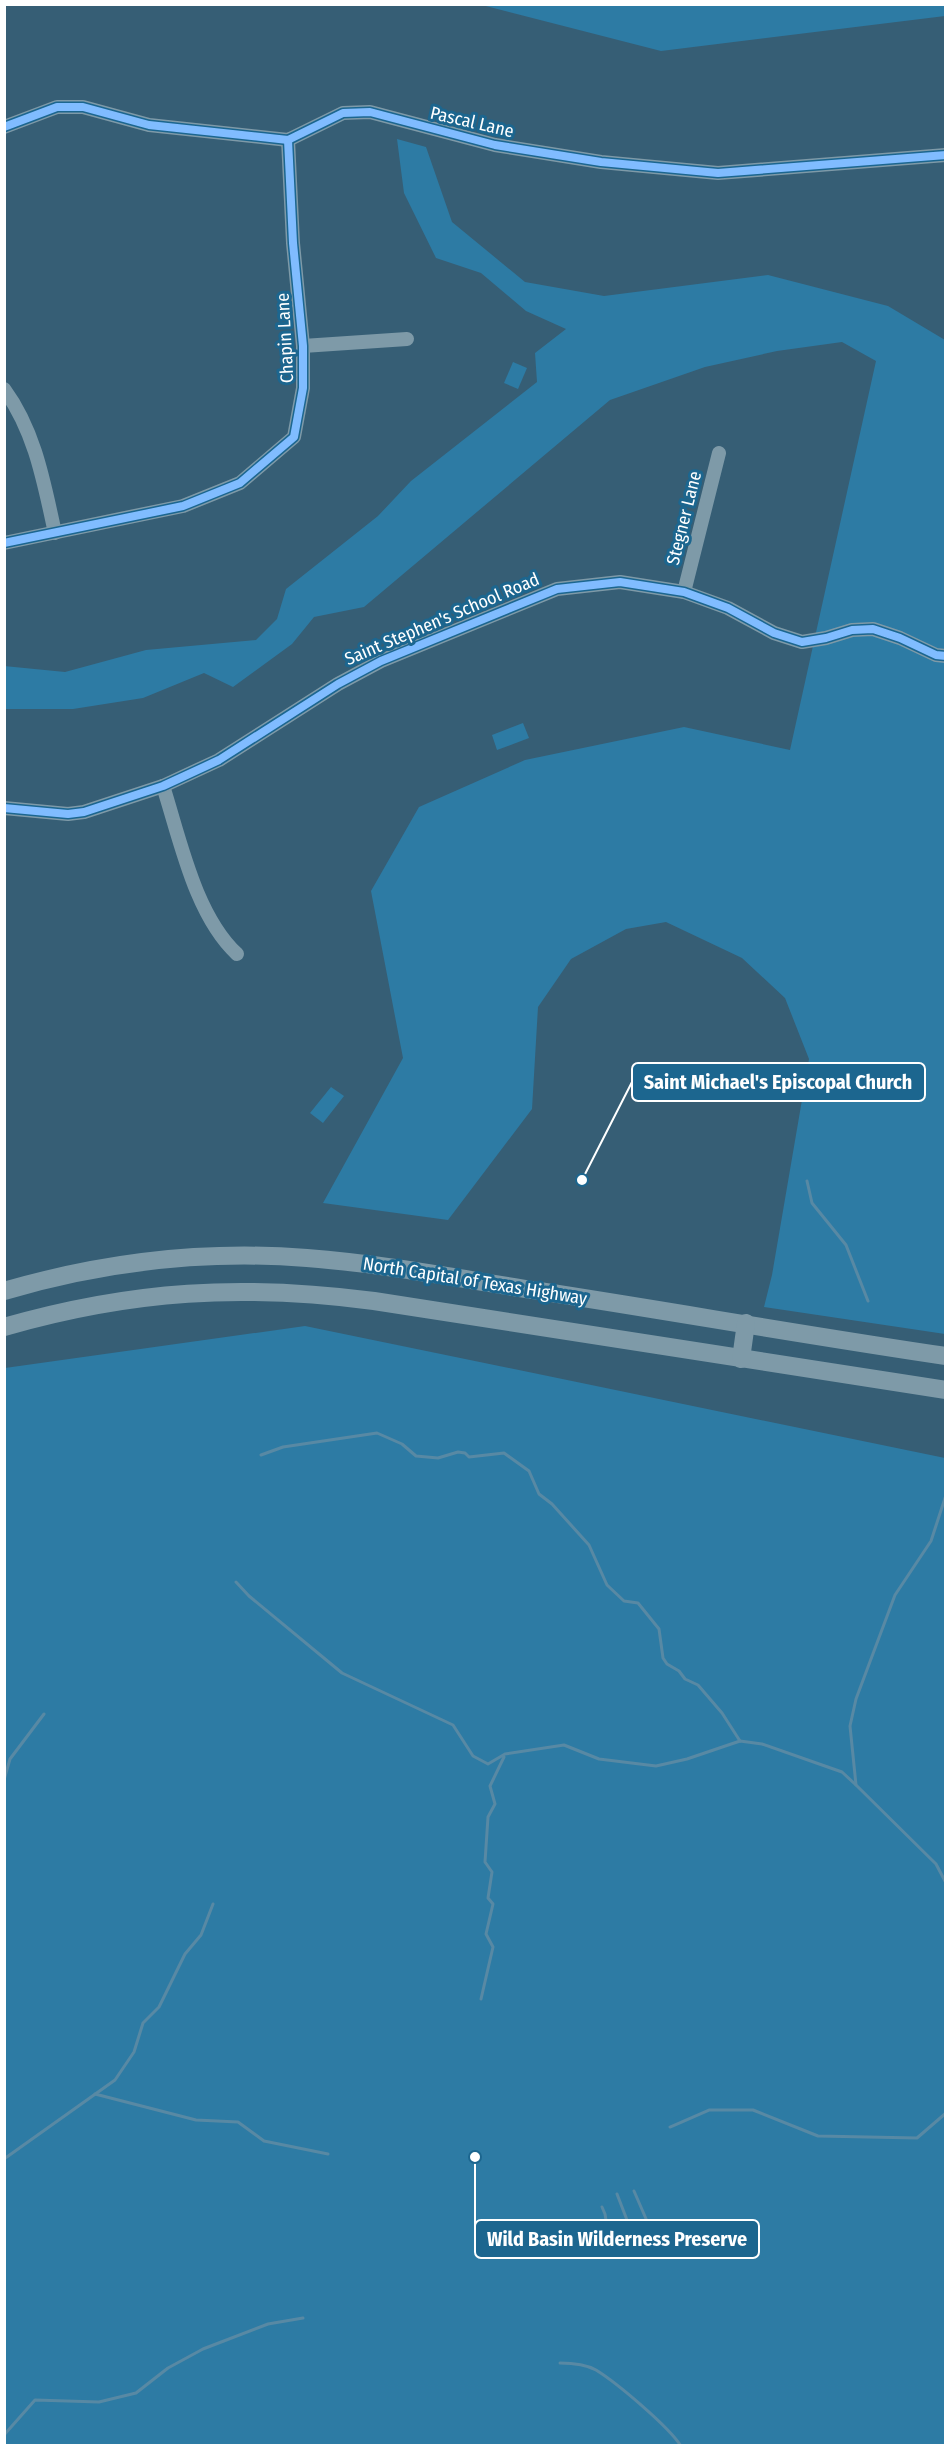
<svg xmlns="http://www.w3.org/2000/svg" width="950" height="2450" font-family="'Fira Sans Condensed',sans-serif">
  <rect width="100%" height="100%" fill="#365e75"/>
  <g fill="#2d7ba4">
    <polygon points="945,4 945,16 661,51 482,5"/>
    <polygon points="397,139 426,147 452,222 525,282 604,296 768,275 888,306 945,340 945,1334 764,1307 772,1275 809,1059 785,998 742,958 666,922 626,929 571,959 538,1007 532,1109 448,1220 323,1203 403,1058 371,891 419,807 525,760 684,727 790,750 876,361 842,342 777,351 705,367 610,400 364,607 314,617 292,644 233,687 204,673 143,698 73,709 5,709 4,666 65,672 146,650 256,640 277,619 286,589 378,516 411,481 537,382 535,353 566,329 526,311 481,273 436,258 404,193"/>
    <polygon points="513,362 527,368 518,389 504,383"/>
    <polygon points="523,723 529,738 497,750 492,735"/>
    <polygon points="331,1087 344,1096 323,1123 310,1113"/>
    <polygon points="305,1326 945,1458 945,2445 5,2445 5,1368"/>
  </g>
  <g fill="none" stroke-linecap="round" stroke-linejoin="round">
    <g stroke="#5889a4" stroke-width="3">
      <polyline points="807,1181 812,1203 846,1245 868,1301"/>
      <polyline points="261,1455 283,1447 377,1433 402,1444 416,1456 438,1458 458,1452 465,1453 469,1457 504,1453 529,1471 539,1494 552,1504 589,1545 607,1585 624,1601 638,1603 659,1629 663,1658 667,1664 679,1671 685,1679 698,1685 722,1713 740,1741"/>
      <polyline points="946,1495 931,1541 895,1595 856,1699 850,1726 856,1785 936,1864 946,1883"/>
      <polyline points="236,1582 249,1596 342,1673 453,1725 473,1756 488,1764 505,1754 564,1745 599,1759 656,1766 687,1759 740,1741 762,1744 842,1772 856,1785"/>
      <polyline points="4,1780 10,1759 44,1714"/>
      <polyline points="481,1999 493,1947 486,1934 493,1904 488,1898 492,1872 485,1862 488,1817 495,1804 490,1786 504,1757"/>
      <polyline points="95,2094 196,2120 238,2122 264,2141 328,2154"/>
      <polyline points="670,2127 709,2110 753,2110 818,2136 917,2138 946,2113"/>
      <polyline points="4,2159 115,2080 134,2052 143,2023 159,2007 185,1954 201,1935 213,1904"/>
      <polyline points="634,2191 650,2228 667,2254"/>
      <polyline points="617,2194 637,2246"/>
      <polyline points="602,2207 605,2214 612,2257"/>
      <path d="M560,2363c13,0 25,1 36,7 21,13 72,56 85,76"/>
      <polyline points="4,2435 35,2400 99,2402 136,2393 168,2368 203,2349 268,2324 303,2318"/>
    </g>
    <g stroke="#7e9aa8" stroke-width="14">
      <polyline points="4,127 57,107 83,107 149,125 288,140 343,113 370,112 495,145 601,162 718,173 946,155"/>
      <polyline points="303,346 407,339"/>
      <path d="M4,389c31,42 40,94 51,144"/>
      <polyline points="4,543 183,506 240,483 294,437 303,388 303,346 293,243 288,140"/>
      <polyline points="684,592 719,453"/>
      <path d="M163,786c17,53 32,129 74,168"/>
      <polyline points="4,808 68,814 84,812 163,786 219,760 338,684 381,661 557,589 620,582 684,592 728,608 774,633 802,642 826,638 852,630 873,629 900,638 936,655 946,656"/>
    </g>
    <g stroke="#7e9aa8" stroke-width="18">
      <path d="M4,1291c99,-29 201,-41 303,-33 78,6 155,21 232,33 136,21 271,45 407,65"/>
      <path d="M4,1327c129,-37 238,-43 370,-26l572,89"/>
      <polyline points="741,1359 746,1323"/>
    </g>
    <g stroke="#1c668f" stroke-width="11">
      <g id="cycleway">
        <polyline points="4,127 57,107 83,107 149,125 288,140 343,113 370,112 495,145 601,162 718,173 946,155"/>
        <polyline points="4,543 183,506 240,483 294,437 303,388 303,346 293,243 288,140"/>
        <polyline points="4,808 68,814 84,812 163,786 219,760 338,684 381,661 557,589 620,582 684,592 728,608 774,633 802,642 826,638 852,630 873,629 900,638 936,655 946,656"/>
      </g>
    </g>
    <use href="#cycleway" stroke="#80bcff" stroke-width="8"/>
  </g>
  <g text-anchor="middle" stroke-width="6" stroke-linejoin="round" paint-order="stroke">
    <g font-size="18" fill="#fff" stroke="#1c668f">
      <text transform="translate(472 122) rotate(13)" y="6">Pascal Lane</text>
      <text transform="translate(285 338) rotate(-93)" y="6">Chapin Lane</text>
      <text transform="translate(684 518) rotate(-76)" y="6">Stegner Lane</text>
      <text transform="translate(442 619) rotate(-23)" y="6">Saint Stephen's School Road</text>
      <text transform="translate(475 1281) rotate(9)" y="6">North Capital of Texas Highway</text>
    </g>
  </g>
  <path fill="none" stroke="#fff" stroke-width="2" d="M582 1180L632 1082M475 2157L475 2239"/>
  <g fill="#fff" stroke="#1c668f" stroke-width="2">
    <circle cx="582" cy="1180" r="6"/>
    <circle cx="475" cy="2157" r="6"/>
  </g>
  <g fill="#1c668f" stroke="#fff" stroke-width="2">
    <rect x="632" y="1063" width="293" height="38" rx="6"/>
    <rect x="475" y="2220" width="284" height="38" rx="6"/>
  </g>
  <g font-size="20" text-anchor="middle" font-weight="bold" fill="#fff">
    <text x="778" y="1089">Saint Michael's Episcopal Church</text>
    <text x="617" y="2246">Wild Basin Wilderness Preserve</text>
  </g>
  <rect width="950" height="2450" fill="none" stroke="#ffffff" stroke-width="12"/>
</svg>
